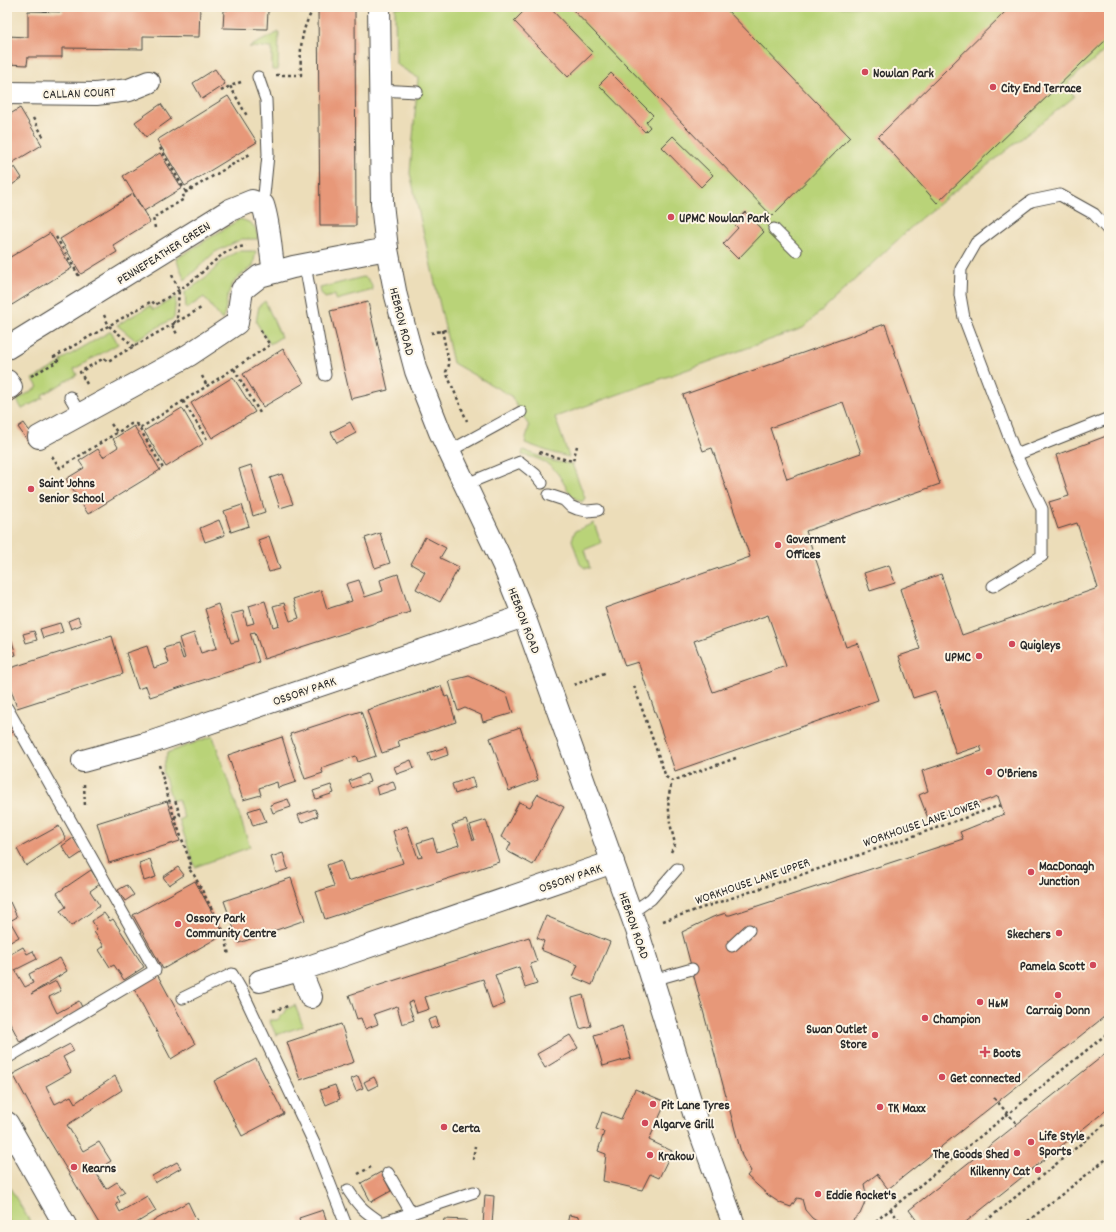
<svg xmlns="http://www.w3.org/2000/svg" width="1116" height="1232" font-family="Dekko,sans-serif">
  <rect width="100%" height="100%" fill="#fcf5e5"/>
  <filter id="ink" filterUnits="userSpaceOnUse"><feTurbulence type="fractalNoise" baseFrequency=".025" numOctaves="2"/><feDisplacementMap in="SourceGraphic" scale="8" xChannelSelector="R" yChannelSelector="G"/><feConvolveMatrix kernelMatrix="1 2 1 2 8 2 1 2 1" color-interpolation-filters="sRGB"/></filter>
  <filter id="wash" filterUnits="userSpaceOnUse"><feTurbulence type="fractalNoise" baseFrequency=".012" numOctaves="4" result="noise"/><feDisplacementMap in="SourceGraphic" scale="16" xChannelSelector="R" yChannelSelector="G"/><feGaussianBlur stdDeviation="0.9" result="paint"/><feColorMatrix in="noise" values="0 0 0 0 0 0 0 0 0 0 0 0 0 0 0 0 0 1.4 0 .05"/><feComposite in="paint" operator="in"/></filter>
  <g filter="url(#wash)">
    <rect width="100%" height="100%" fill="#ecddb9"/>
    <g fill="#b9d378" stroke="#727f52">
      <polygon points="395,7 1109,7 1109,47 1068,82 1074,97 921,218 803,328 555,417 569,457 553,453 525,443 529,426 511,396 453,363 410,173 418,78 396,64"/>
      <polygon points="279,32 278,70 272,70 272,48 249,47"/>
      <path d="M240,219c13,4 16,6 18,20h-16l-27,13 -30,28 -9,-21z"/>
      <path d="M238,251h18l-3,15c-9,7 -21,14 -24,26 -4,9 -2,19 -7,28l-18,-23 -18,12 -1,-17 21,-14 17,-18z"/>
      <path d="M363,277c7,1 8,7 10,13l-37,10 -1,-5 -10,3 -4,-5 -1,-5z"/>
      <polygon points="176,297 174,318 135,340 117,325 150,306 153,310"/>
      <polygon points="265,301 281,337 270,344 256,322 259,306"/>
      <polygon points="111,331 118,344 74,369 77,375 42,395 43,398 22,409 17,400 38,387 33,379 62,362 61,360"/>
      <path d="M523,450l28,11 21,3 13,34 -3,4c-12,-4 -17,-18 -24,-28 -9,-12 -22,-17 -36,-19z"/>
      <polygon points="594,523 601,543 584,550 590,568 585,568 580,564 572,540 575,531"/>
      <polygon points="213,736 250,847 195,867 179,820 184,818 178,799 172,801 163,771 167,753"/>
      <polygon points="295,1005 303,1026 276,1035 269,1020 277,1020 284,1014 287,1009"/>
      <polygon points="7,1183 32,1225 11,1225 7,1217"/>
    </g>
    <g id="blocks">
      <g fill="#e79879" fill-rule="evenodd">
        <polygon points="63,7 200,7 199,37 143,36 143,49 62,48 62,57 28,57 27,65 7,64 7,36 28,37 28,11 63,12"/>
        <polygon points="228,7 270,7 270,11 268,11 267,29 223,28 224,10 228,10"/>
        <polygon points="528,7 549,7 593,53 568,77 514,21"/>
        <polygon points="570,7 724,7 850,137 772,216"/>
        <polygon points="1010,7 1109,7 1109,37 937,203 878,137"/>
        <polygon points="318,8 355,8 356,226 320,226"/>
        <polygon points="215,69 225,84 202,99 193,83"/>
        <polygon points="611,73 653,115 646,122 650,127 645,132 599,85"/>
        <polygon points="228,96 257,142 185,186 157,140"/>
        <polygon points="161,104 171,119 146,137 135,122"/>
        <polygon points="20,108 42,145 12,163 7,153 7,116"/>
        <polygon points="673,136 713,175 701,187 662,147"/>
        <polygon points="160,153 182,188 144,211 123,176"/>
        <polygon points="15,167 22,178 9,187 7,184 7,172"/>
        <polygon points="133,194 150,222 113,245 117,252 81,274 60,239"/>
        <polygon points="745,212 764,232 738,259 723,244 738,228 733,223"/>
        <polygon points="50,233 72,268 7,308 7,259"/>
        <polygon points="368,302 388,390 351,399 330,311"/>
        <path d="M885,324l55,160 -134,47 40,116 12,-4 20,57 -203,71 -37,-109 -13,4 -20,-58 145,-51 -38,-109 -9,3 -20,-56zM843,402l18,51 -74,26 -17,-51zM768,615l18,51 -73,26 -19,-51z"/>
        <polygon points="283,349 304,383 263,407 243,374"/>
        <polygon points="233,377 255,412 212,438 191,403"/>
        <polygon points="19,388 23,394 11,402 7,396"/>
        <polygon points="182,408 203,444 166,467 144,431"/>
        <polygon points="350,422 356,433 337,443 331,432"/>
        <polygon points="24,423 35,439 29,443 18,427"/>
        <polygon points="134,426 160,470 88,514 66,479 84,468 79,461 98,449 103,457 118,447 113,439"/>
        <polygon points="1109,435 1109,1013 888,1189 877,1174 864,1184 866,1194 864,1205 860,1214 852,1221 844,1225 821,1224 812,1218 805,1210 802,1199 797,1198 791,1207 780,1203 768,1195 747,1176 751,1171 742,1156 682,932 713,917 726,913 727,915 730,915 963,839 960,832 1004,814 998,796 929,821 919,795 928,791 922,771 982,751 980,746 956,754 935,691 913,698 899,656 920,649 900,589 941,574 962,635 1098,588 1077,523 1058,529 1049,502 1069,496 1056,455"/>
        <polygon points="251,465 265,512 253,516 239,469"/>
        <polygon points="282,474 293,504 280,508 270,478"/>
        <polygon points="242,505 249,526 231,532 224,511"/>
        <polygon points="219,520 225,535 205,542 200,528"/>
        <polygon points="380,533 390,563 375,568 365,538"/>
        <polygon points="269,536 280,569 269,572 258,540"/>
        <polygon points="425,537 446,548 440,558 459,567 440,602 416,589 425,572 411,564"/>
        <polygon points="889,565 895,583 870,591 864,573"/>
        <polygon points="398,574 410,612 264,659 255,632 250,633 259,662 150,697 146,686 138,689 126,653 147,646 154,668 169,663 164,648 178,644 183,659 185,658 179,638 194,633 201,653 217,648 205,609 218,604 231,643 239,641 231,614 243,611 247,625 254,623 249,606 265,601 273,627 279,625 273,606 284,603 290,621 299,618 293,599 321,590 327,609 352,601 346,584 359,580 365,597 383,591 380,580"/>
        <polygon points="78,617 81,625 71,629 68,621"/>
        <polygon points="60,623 63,632 43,638 40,629"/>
        <polygon points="34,631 37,640 26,643 23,634"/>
        <polygon points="112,636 123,674 17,708 7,677 7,669"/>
        <polygon points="11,638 16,655 7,657 7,639"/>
        <polygon points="469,676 507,694 513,713 483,722 481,715 465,708 458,711 449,681"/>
        <polygon points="441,686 445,697 448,696 456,722 398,741 400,747 382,753 367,710"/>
        <polygon points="361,711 376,756 358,762 356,756 321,768 323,773 305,779 290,734"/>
        <polygon points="7,716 16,730 7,736"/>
        <polygon points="520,727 538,780 509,791 490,738"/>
        <polygon points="282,737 296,782 278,788 277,782 259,788 261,795 243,800 228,755"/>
        <polygon points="446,747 448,755 431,761 428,753"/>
        <polygon points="411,760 414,768 397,774 394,767"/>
        <polygon points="367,774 370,782 352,788 349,781"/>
        <polygon points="472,777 475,787 455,794 452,784"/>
        <polygon points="393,781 396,789 378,795 376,787"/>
        <polygon points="331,785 334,793 316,799 313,791"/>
        <polygon points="538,794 564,807 533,865 507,851 511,843 501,837 519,802 530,807"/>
        <polygon points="288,799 291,807 273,813 270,805"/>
        <polygon points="167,801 180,841 109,863 97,823"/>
        <polygon points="260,807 266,822 253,826 248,811"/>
        <polygon points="315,809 318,816 301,823 298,815"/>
        <polygon points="466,820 473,840 475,840 470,825 486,820 499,862 325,919 316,892 334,886 327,865 341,860 348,881 351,880 403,863 393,831 407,826 418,858 422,857 417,843 433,838 437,852 459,845 452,825"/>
        <polygon points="59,826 66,839 26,866 17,849"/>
        <polygon points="73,838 83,852 71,860 62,846"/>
        <polygon points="283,853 288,869 276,873 271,857"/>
        <polygon points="150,859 156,877 144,881 139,863"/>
        <polygon points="178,867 184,875 169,885 163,877"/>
        <polygon points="91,870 100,884 90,891 100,906 71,926 60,911 66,907 57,893"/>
        <polygon points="291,878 305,920 239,943 224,901"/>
        <polygon points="195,881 224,934 163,969 133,915"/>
        <polygon points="127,885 134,895 125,901 118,890"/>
        <polygon points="10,902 17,917 10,921 19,937 7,944 7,904"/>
        <polygon points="104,913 110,921 113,919 144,967 124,980 114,965 110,967 99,950 104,946 94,932 97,929 92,921"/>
        <polygon points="546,916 610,942 592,985 573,977 578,965 541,950 544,941 537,938"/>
        <polygon points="529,937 537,962 530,964 537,984 525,988 519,967 495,975 505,1004 492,1009 483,979 425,997 429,1009 417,1013 413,1001 408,1003 414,1020 402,1024 397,1006 374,1014 378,1024 365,1029 361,1018 357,1019 349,995"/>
        <polygon points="23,947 27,954 33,951 37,959 15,970 25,987 33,983 29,974 60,958 67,971 31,994 56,981 61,991 49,997 57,1013 79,1001 83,1009 20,1042 7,1017 7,956"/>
        <polygon points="157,974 195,1044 171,1059 133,987"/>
        <polygon points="583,995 591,1026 580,1029 572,998"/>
        <polygon points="436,1017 439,1026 431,1029 428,1020"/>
        <polygon points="341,1024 354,1062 300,1080 287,1042"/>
        <polygon points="622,1026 631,1058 603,1066 594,1035"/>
        <polygon points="570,1035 578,1048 545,1068 537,1054"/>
        <polygon points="70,1044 74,1051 63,1057 71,1072 46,1086 55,1104 71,1096 75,1103 115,1076 122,1090 67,1125 83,1151 99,1142 111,1161 95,1171 106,1189 117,1182 125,1192 117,1197 120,1202 116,1204 120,1212 147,1196 156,1211 133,1225 100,1225 46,1135 13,1074"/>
        <polygon points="1109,1051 1109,1108 962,1225 920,1225 909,1210"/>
        <polygon points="256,1059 284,1114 242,1136 214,1081"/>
        <polygon points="358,1076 363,1088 356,1091 351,1079"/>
        <polygon points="374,1077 378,1085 368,1090 364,1082"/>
        <polygon points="335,1085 340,1099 326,1105 320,1090"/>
        <polygon points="635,1089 666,1102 649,1140 672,1151 659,1178 650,1174 642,1190 603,1181 606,1154 598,1151 604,1132 596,1129 602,1112 621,1119"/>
        <polygon points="177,1162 181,1168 155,1183 152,1176"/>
        <polygon points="381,1172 391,1191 371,1202 361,1183"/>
        <polygon points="485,1195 494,1196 492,1225 483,1225"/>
        <polygon points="188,1202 199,1225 146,1225"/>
        <polygon points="323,1210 328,1225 301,1225 299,1218"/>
        <polygon points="569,1215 579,1217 578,1225 567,1225"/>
        <polygon points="444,1219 466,1220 466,1225 443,1225"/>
      </g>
    </g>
  </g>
  <g filter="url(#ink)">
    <use href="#blocks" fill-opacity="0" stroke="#484640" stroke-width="1"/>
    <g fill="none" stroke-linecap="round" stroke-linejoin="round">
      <g stroke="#484640" stroke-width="13">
        <g id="lane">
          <polyline points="258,77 266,100 268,155 263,205"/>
          <polyline points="379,90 417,92"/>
          <polyline points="774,229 796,251"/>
          <polyline points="305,265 325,375"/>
          <polyline points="70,397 80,414"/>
          <polyline points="448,452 521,412"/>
          <polyline points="1016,455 1109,418"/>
          <polyline points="464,485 520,462 535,474 542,483"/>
          <polyline points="549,495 564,500 570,506 577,509 587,511 598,510"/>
          <polyline points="993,586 1042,556 1042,509 1016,455 964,318 960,295 961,269 976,243 1031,201 1060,195 1094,214 1109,231"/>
          <polyline points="7,708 155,970 7,1058"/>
          <polyline points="631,913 651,899 677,869"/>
          <polyline points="732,946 749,930"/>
          <polyline points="653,980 692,969"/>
          <polyline points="183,998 232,974 243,993 314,1143 346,1225"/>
          <polyline points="388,1173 412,1214"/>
          <path d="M348,1190c12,18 16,21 34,33"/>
          <polyline points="383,1225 382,1223 474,1192"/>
        </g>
      </g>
      <g stroke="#484640" stroke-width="24">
        <g id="street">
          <polyline points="7,93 96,94 129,90 149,82"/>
          <path d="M7,348l223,-138 22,-9 11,4c7,21 7,45 11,67"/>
          <polyline points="7,381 11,387"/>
          <polyline points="39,437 189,355 237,323 242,290 260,276 293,267 387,249"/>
          <polyline points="83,761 152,742 524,616"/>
          <polyline points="300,970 311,997"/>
          <polyline points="260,981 300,970 613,862"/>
        </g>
      </g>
      <g stroke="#484640" stroke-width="24">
        <g id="secondary">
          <polyline points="379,7 382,203 387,249 396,296 416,371 440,432 503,564 524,616 637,930 698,1126 734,1225"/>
          <polyline points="7,1123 65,1225"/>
        </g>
      </g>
      <g stroke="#484640" stroke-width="2.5" stroke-dasharray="3 3" stroke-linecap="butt">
        <path d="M276,75h25c-1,-26 -1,-46 14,-68"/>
        <polyline points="241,82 230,86 247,116"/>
        <polyline points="221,91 230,86"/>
        <polyline points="33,118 44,138"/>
        <polyline points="160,148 186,192"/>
        <polyline points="155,228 153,218 184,199 183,194 250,154"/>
        <polyline points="56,237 79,276"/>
        <polyline points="172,275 179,290 177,319 172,325 177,334"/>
        <polyline points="104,315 109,326 134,346"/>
        <polyline points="442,330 446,349"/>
        <polyline points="431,333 446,330"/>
        <polyline points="447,352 449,365 446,372 467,421"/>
        <polyline points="234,369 260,413"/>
        <path d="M31,376l27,-15 -4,-4 98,-56 3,4c15,-9 31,-19 44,-30 15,-13 26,-27 47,-29"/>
        <polyline points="202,376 207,386"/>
        <polyline points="87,384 80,372 104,358 108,361 203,307"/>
        <polyline points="183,401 208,441"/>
        <polyline points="111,424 117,432"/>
        <polyline points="137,424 164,470"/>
        <polyline points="539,452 551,456 573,461 577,446"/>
        <polyline points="52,456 60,468 131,424 136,424 142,427 207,386 270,345 260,330"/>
        <polyline points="574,685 607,672"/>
        <polyline points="634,686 666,777 672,781"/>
        <polyline points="159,765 174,817 192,867 188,868 194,875 225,934 229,956"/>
        <polyline points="84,784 85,807"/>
        <polyline points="174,817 180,815 175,800"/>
        <polyline points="671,852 675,844 670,823 668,799 672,781 736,758"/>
        <polyline points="663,921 848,859 1001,805"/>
        <polyline points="273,1011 288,1006"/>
        <polyline points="994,1098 1017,1124"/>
        <polyline points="473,1160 475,1146"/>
        <polyline points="358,1174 371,1167"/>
        <polyline points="890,1209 903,1225"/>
        <polyline points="871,1225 1109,1032"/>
        <polyline points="981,1225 1109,1121"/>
        <polyline points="1023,1225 1109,1157"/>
      </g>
      <use href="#lane" stroke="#fff" stroke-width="11"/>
      <use href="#street" stroke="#fff" stroke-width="22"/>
      <use href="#secondary" stroke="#fff" stroke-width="22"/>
    </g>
  </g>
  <g fill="#d1495b" stroke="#fcf5e5" stroke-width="1.5">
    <circle cx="865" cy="72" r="4"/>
    <circle cx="993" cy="87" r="4"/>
    <circle cx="671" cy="217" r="4"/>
    <circle cx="31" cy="489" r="4"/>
    <circle cx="778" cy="545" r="4"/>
    <circle cx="1012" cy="644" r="4"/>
    <circle cx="979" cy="656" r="4"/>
    <circle cx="989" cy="772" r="4"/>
    <circle cx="1031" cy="872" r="4"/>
    <circle cx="178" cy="924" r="4"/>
    <circle cx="1059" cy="933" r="4"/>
    <circle cx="1093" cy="965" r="4"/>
    <circle cx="1058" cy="995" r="4"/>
    <circle cx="980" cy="1002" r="4"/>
    <circle cx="925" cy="1018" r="4"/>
    <circle cx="875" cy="1035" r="4"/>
    <path d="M983 1046h4v4h4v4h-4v4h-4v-4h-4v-4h4z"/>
    <circle cx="942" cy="1077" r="4"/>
    <circle cx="653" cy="1104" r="4"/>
    <circle cx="880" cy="1107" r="4"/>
    <circle cx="645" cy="1123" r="4"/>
    <circle cx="444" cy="1127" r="4"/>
    <circle cx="1031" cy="1142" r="4"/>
    <circle cx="1017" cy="1153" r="4"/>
    <circle cx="650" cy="1155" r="4"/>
    <circle cx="74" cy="1167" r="4"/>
    <circle cx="1038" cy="1170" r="4"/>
    <circle cx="818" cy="1194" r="4"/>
  </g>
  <g text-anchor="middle" stroke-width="4" stroke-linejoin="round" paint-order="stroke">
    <g font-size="13" font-weight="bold" fill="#2b2b2b" stroke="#fcf5e5" text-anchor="start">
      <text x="873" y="77">Nowlan Park</text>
      <text x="1001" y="92">City End Terrace</text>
      <text x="679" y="222">UPMC Nowlan Park</text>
      <text x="39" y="487">Saint Johns<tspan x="39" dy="15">Senior School</tspan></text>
      <text x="786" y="543">Government<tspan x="786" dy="15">Offices</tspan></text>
      <text x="1020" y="649">Quigleys</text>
      <text x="971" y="661" text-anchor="end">UPMC</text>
      <text x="997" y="777">O'Briens</text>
      <text x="1039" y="870">MacDonagh<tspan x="1039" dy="15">Junction</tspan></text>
      <text x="186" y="922">Ossory Park<tspan x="186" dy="15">Community Centre</tspan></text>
      <text x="1051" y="938" text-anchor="end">Skechers</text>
      <text x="1085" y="970" text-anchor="end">Pamela Scott</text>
      <text x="988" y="1007">H&amp;M</text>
      <text x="1058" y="1014" text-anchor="middle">Carraig Donn</text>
      <text x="933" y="1023">Champion</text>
      <text x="867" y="1033" text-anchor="end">Swan Outlet<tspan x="867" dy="15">Store</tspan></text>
      <text x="993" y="1057">Boots</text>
      <text x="950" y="1082">Get connected</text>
      <text x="661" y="1109">Pit Lane Tyres</text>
      <text x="888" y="1112">TK Maxx</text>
      <text x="653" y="1128">Algarve Grill</text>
      <text x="452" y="1132">Certa</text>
      <text x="1039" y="1140">Life Style<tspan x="1039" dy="15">Sports</tspan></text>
      <text x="1009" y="1158" text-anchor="end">The Goods Shed</text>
      <text x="658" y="1160">Krakow</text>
      <text x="82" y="1172">Kearns</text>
      <text x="1030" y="1175" text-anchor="end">Kilkenny Cat</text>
      <text x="826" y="1199">Eddie Rocket's</text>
    </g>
    <g font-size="13" fill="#2b2b2b" stroke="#fcf5e5">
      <text transform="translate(79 92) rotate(-2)" y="5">CALLAN COURT</text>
      <text transform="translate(163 252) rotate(-32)" y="5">PENNEFEATHER GREEN</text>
      <text transform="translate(403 321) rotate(76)" y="5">HEBRON ROAD</text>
      <text transform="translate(525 620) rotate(69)" y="5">HEBRON ROAD</text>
      <text transform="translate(304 690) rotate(-19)" y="5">OSSORY PARK</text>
      <text transform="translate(921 822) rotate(-19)" y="5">WORKHOUSE LANE LOWER</text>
      <text transform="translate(570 877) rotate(-19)" y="5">OSSORY PARK</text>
      <text transform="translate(752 880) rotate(-19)" y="5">WORKHOUSE LANE UPPER</text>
      <text transform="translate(635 925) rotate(71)" y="5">HEBRON ROAD</text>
    </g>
  </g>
  <rect width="1116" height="1232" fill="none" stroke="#fcf5e5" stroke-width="24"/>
</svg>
